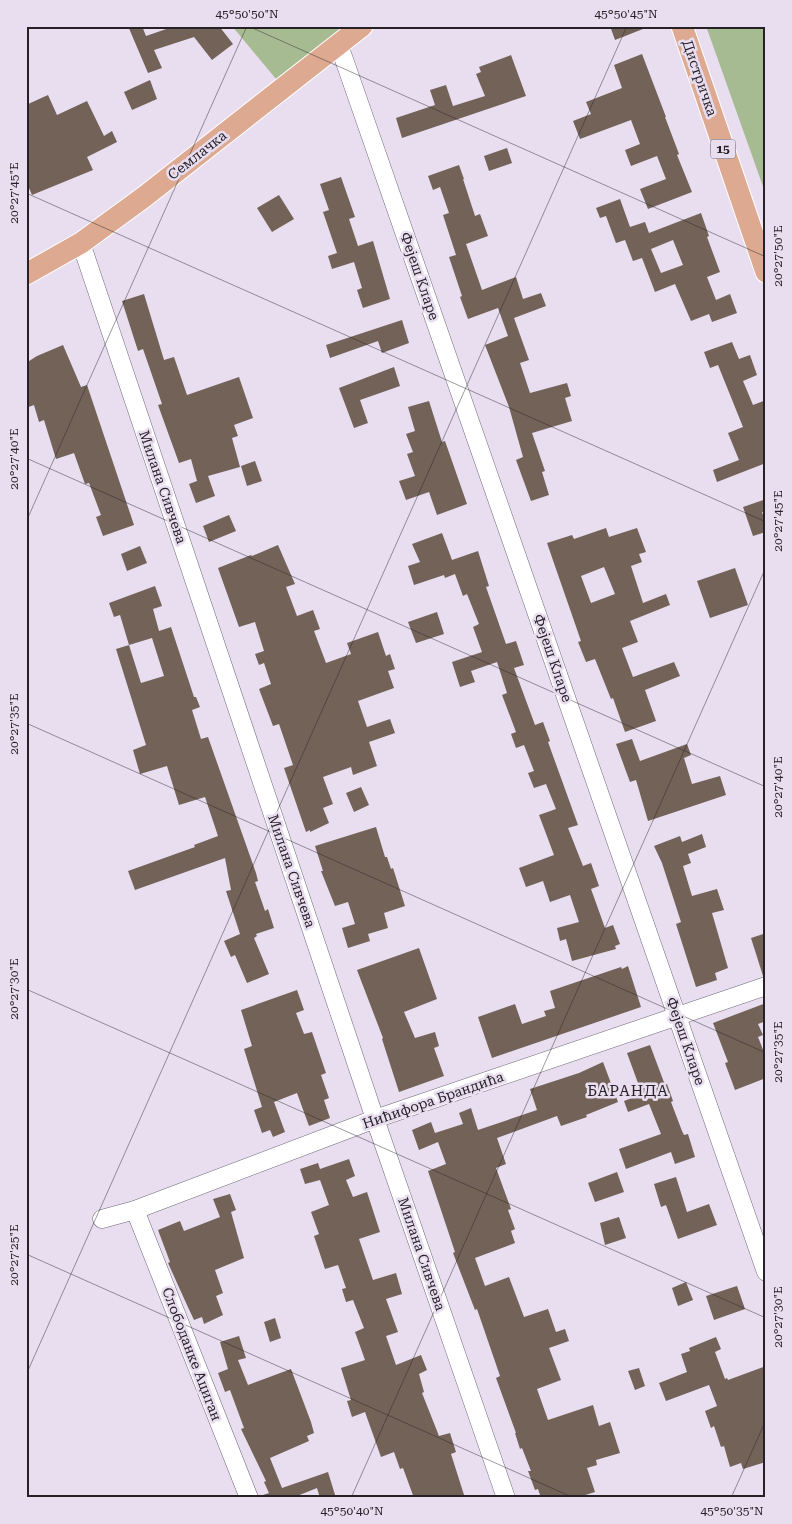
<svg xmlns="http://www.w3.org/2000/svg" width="792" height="1524" font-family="'Roboto Serif',serif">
  <rect width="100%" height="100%" fill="#e8def0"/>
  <g fill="#a7bb93">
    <polygon points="232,26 344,26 276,79"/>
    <polygon points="706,26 766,26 766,195"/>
  </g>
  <g fill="#736258" fill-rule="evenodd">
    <polygon points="128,26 142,26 146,36 175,26 219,26 233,44 212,60 194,37 154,50 162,68 148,73"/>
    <polygon points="610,26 648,26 648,27 615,40"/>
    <polygon points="642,54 666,117 665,117 679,154 677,155 692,192 648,209 640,189 666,179 657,156 631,166 625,150 640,144 631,120 580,139 573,121 591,114 586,102 622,88 614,65"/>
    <polygon points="511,55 526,96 402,138 396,118 435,105 430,90 446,85 453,106 485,96 476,74 481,72 479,67"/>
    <polygon points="150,80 157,99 132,110 124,92"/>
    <polygon points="48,95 57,115 87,101 104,136 112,131 117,142 87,157 93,170 32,195 26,181 26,105"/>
    <polygon points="507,148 512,163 489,171 484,156"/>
    <polygon points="459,165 464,179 463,179 475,216 480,214 488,236 466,244 482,290 516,277 523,299 541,293 546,306 514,318 529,360 520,363 530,393 567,383 571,396 565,398 572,421 532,433 545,471 542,472 549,495 531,501 516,460 523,457 509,407 485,345 508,336 498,308 468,319 460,297 462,296 449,257 456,255 443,215 449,213 440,187 433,190 428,176"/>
    <polygon points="341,177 355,217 349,219 358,246 373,241 390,299 363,308 357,290 362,288 354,262 332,269 328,256 337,253 323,212 329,210 320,184"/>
    <polygon points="279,195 294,219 272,232 257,208"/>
    <path d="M620,199l10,28 15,-5 4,11 52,-20 8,23 -2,1 13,35 -13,5 9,23 14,-6 7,19 -25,9 -3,-8 -18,7 -16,-37 -20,8 -13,-34 -9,3 -8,-21 -9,3 -10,-27 -6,2 -4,-10zM673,240l10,25 -22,8 -10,-24z"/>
    <polygon points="144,294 164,360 174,357 187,395 239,377 253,418 234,425 238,436 232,438 240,467 208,476 215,496 196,503 189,484 197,481 191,459 179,463 158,405 162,404 143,349 138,351 122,301"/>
    <polygon points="402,320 409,343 382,353 378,341 330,358 326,345"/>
    <polygon points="732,342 739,359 750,355 757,375 743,381 753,405 766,400 766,463 717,482 713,470 739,460 728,433 743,427 718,365 710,368 704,352"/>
    <polygon points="63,345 81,387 87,385 134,525 103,536 96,517 101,515 89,483 85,484 74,453 56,459 44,420 39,422 34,405 26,408 26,363 37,356"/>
    <polygon points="394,367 400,386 360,400 368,423 354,428 339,388"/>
    <polygon points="429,401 442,442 445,441 467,504 437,515 429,492 406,500 399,481 415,476 407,454 413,452 406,434 415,431 408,407"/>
    <polygon points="255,461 262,481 247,486 241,466"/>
    <polygon points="766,499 766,511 762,512 766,524 766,532 753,536 743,507"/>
    <polygon points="229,515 236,531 209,542 203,526"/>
    <path d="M606,528l3,9 28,-9 9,24 -7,2 3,8 -11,4 12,37 23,-9 4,11 -40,16 8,21 -16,6 11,29 41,-15 6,14 -35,14 11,31 -31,11 -12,-34 -2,1 -16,-40 -9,3 -8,-20 3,-1 -34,-98 25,-8 2,4zM604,567l11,27 -24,9 -10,-27z"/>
    <polygon points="442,533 452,560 478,551 489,586 486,587 506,644 516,641 524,665 514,668 535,725 543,722 550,741 548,742 578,825 568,828 583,866 591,863 599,886 591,889 605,928 613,925 620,944 615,946 616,949 572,961 566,939 560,941 557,928 579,922 570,895 550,902 543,881 526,887 519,868 554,855 539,815 556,809 546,784 534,788 528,773 534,771 524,745 516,748 511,734 516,732 502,695 507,693 497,662 471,671 475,682 460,687 452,662 482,652 473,627 479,624 467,594 463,596 455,574 445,578 444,575 414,585 408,566 420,562 412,544"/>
    <polygon points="278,545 295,584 286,587 297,616 313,610 320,629 314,631 326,663 351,654 347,643 378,632 386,656 390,654 395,669 388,671 394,688 358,701 367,727 390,719 395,733 369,742 377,766 353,775 351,767 323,777 333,804 323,808 329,823 310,832 310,830 306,832 284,768 293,765 279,724 273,726 259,689 271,684 264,663 259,665 255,654 264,651 255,622 239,627 218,568 251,555 252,556"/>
    <polygon points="140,546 147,563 127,571 121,554"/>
    <polygon points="735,568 748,605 710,618 697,581"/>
    <path d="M155,586l7,20 -9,3 6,22 12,-4 23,70h2l4,10 -8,3 9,29 7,-2 48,136 2,8 -3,1 10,29 3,-2 6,19 -18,6 1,2 -3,2 15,36 -22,9 -12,-28 -4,2 -7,-16 16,-7 -14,-43 5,-1 -6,-32 -90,32 -7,-19 67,-24 -1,-2 24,-9 -13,-39 -26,8 -12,-39 -27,8 -7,-24 13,-5 -30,-96 13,-4 -9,-30 -6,2 -5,-14zM152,638l12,38 -23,7 -12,-38z"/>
    <polygon points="437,612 444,634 416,643 408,622"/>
    <polygon points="632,739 640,761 687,744 691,755 684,758 692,784 720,776 726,795 648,821 636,780 630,782 616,744"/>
    <polygon points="361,787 369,805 354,812 346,793"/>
    <polygon points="376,827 385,857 387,857 391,869 393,868 405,906 384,913 388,928 368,934 370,941 348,948 342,928 355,924 348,902 335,906 321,871 323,871 315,846"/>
    <polygon points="702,834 706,847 688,854 691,863 683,866 692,896 717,889 724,910 712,913 728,968 715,973 717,980 696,987 676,924 681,922 662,863 654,846 680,836 682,842"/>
    <polygon points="766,933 766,976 763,976 751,938"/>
    <polygon points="419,948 437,999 404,1012 415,1038 435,1032 439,1046 434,1048 444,1076 399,1092 382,1039 383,1038 357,970"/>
    <polygon points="628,966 641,1007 492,1058 478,1017 515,1004 522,1024 546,1016 544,1011 555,1008 550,991 621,967 622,969"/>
    <polygon points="297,990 304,1010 296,1013 304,1034 312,1032 326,1073 321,1075 329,1098 324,1100 330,1118 309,1126 297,1093 274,1102 285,1132 273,1137 270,1130 262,1133 254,1110 262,1107 244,1049 252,1046 241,1010"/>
    <polygon points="766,1003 766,1021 758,1024 763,1035 758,1037 766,1057 766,1078 735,1090 725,1063 728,1062 713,1023"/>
    <polygon points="650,1045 665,1085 667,1084 673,1101 671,1102 682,1131 684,1135 688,1134 695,1157 675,1164 671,1152 626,1169 619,1149 661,1134 649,1104 628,1112 624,1101 642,1094 627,1053"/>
    <polygon points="603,1062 618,1102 586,1115 587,1117 561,1126 557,1116 497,1138 506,1164 496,1168 511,1209 508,1210 515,1229 511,1231 515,1243 475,1258 485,1286 509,1277 524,1317 548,1309 556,1332 565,1329 569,1341 549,1348 561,1380 537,1389 548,1420 593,1405 599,1426 610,1422 620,1453 596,1460 597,1465 587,1468 595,1492 576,1498 541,1498 538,1489 535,1490 528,1471 531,1471 522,1448 520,1449 515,1433 516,1433 496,1378 500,1376 477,1309 475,1310 453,1253 455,1252 428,1171 446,1164 438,1142 419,1150 412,1130 431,1122 435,1133 463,1124 459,1113 471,1108 478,1130 537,1110 530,1089 579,1073"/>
    <polygon points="349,1159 355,1176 346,1180 353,1197 367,1192 380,1232 359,1239 373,1280 396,1273 402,1294 386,1299 398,1332 386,1336 396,1365 421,1355 427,1370 419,1374 424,1392 422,1393 439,1436 450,1433 456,1452 451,1454 465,1498 414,1498 403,1468 400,1469 394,1452 381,1457 365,1412 352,1417 347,1401 351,1400 341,1368 365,1360 355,1332 364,1328 353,1300 346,1302 342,1289 346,1288 338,1265 325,1269 314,1236 319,1234 311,1212 329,1205 320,1180 305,1184 300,1169 318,1163 320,1169"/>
    <polygon points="617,1172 624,1192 595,1202 588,1183"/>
    <polygon points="676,1177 687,1212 709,1204 717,1225 678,1239 666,1205 661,1207 654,1184"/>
    <polygon points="230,1194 236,1210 231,1212 244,1258 215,1270 223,1293 216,1296 223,1315 204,1324 202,1317 194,1320 187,1305 168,1263 170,1262 158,1230 180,1221 184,1231 220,1217 213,1199"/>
    <polygon points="619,1217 626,1238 605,1245 600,1223"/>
    <polygon points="686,1282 693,1300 678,1306 672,1288"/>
    <polygon points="737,1286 745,1309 714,1320 706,1296"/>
    <polygon points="275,1318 281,1338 270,1342 264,1322"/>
    <polygon points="239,1336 246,1358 238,1360 248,1385 291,1369 311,1422 314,1433 307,1436 309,1441 270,1458 282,1488 328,1472 336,1498 320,1498 317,1488 292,1498 261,1498 260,1496 269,1493 264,1482 266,1481 241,1429 244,1428 230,1390 225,1392 218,1373 228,1369 220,1342"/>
    <polygon points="716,1337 721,1349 715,1352 725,1379 727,1378 728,1380 766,1366 766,1462 743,1469 741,1463 730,1467 724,1446 721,1447 714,1426 711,1428 705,1411 717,1406 709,1385 666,1401 659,1383 687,1372 681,1354 690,1351 689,1348"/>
    <polygon points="639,1368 645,1386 635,1390 628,1371"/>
  </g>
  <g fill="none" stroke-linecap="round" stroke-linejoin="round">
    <g stroke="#706777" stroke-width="19">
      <g id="minor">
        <polyline points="339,45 766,1272"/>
        <polyline points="81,243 375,1119 506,1498"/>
        <polyline points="135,1210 249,1498"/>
        <polyline points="102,1219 135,1210 375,1119 766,986"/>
      </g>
    </g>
    <g stroke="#fff" stroke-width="23">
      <g id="major">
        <polyline points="682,26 766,272"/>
        <polyline points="26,274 81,243 144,197 362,26"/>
      </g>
    </g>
    <use href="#minor" stroke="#fff" stroke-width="18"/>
    <use href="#major" stroke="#dda990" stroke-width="21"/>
  </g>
  <path fill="none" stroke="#252127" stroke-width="1" stroke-opacity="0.45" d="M248,26l518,231M26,193l740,329M26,458l740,329M26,522l221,-496M26,723l740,330M26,989l740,329M26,1254l548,244M26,1375l601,-1349M351,1498l415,-931M731,1498l35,-78"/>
  <g text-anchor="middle" stroke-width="5" stroke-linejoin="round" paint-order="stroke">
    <rect fill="#e8def0" stroke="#605a63" stroke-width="1" x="710.5" y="139.5" width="25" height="19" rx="4"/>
    <g font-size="12" font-weight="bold" fill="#252127">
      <text x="723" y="153">15</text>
    </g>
    <g font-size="14" fill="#252127" stroke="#e8def0">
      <text transform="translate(700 78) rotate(71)" y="5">Дистричка</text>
      <text transform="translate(197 155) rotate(-38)" y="5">Семлачка</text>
      <text transform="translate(420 276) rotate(71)" y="5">Фејеш Кларе</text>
      <text transform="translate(163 487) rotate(71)" y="5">Милана Сивчева</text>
      <text transform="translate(553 658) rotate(71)" y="5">Фејеш Кларе</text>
      <text transform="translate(292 871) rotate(71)" y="5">Милана Сивчева</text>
      <text transform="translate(686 1041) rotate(71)" y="5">Фејеш Кларе</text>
      <text transform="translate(433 1100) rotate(-19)" y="5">Нићифора Брандића</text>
      <text transform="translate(422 1254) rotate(71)" y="5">Милана Сивчева</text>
      <text transform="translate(192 1354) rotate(69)" y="5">Слободанке Ациган</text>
    </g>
    <g font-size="15" letter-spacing="1" fill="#252127" stroke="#e8def0">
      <text x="628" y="1096">БАРАНДА</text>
    </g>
  </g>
  <rect width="792" height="1524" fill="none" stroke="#e8def0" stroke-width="55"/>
  <rect x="28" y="28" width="736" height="1468" fill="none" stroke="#252127" stroke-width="2"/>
  <g font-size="12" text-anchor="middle" fill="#252127">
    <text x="247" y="18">45°50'50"N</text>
    <text x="626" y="18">45°50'45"N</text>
    <text transform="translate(14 193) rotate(-90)" y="4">20°27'45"E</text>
    <text transform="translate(778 256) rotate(-90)" y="4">20°27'50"E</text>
    <text transform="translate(14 459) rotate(-90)" y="4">20°27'40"E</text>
    <text transform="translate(778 521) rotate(-90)" y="4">20°27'45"E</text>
    <text transform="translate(14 724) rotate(-90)" y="4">20°27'35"E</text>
    <text transform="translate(778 787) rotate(-90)" y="4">20°27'40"E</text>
    <text transform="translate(14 989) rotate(-90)" y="4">20°27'30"E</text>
    <text transform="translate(778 1052) rotate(-90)" y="4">20°27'35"E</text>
    <text transform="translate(14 1255) rotate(-90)" y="4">20°27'25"E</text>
    <text transform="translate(778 1317) rotate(-90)" y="4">20°27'30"E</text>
    <text x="352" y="1515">45°50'40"N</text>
    <text x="732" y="1515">45°50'35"N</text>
  </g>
</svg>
